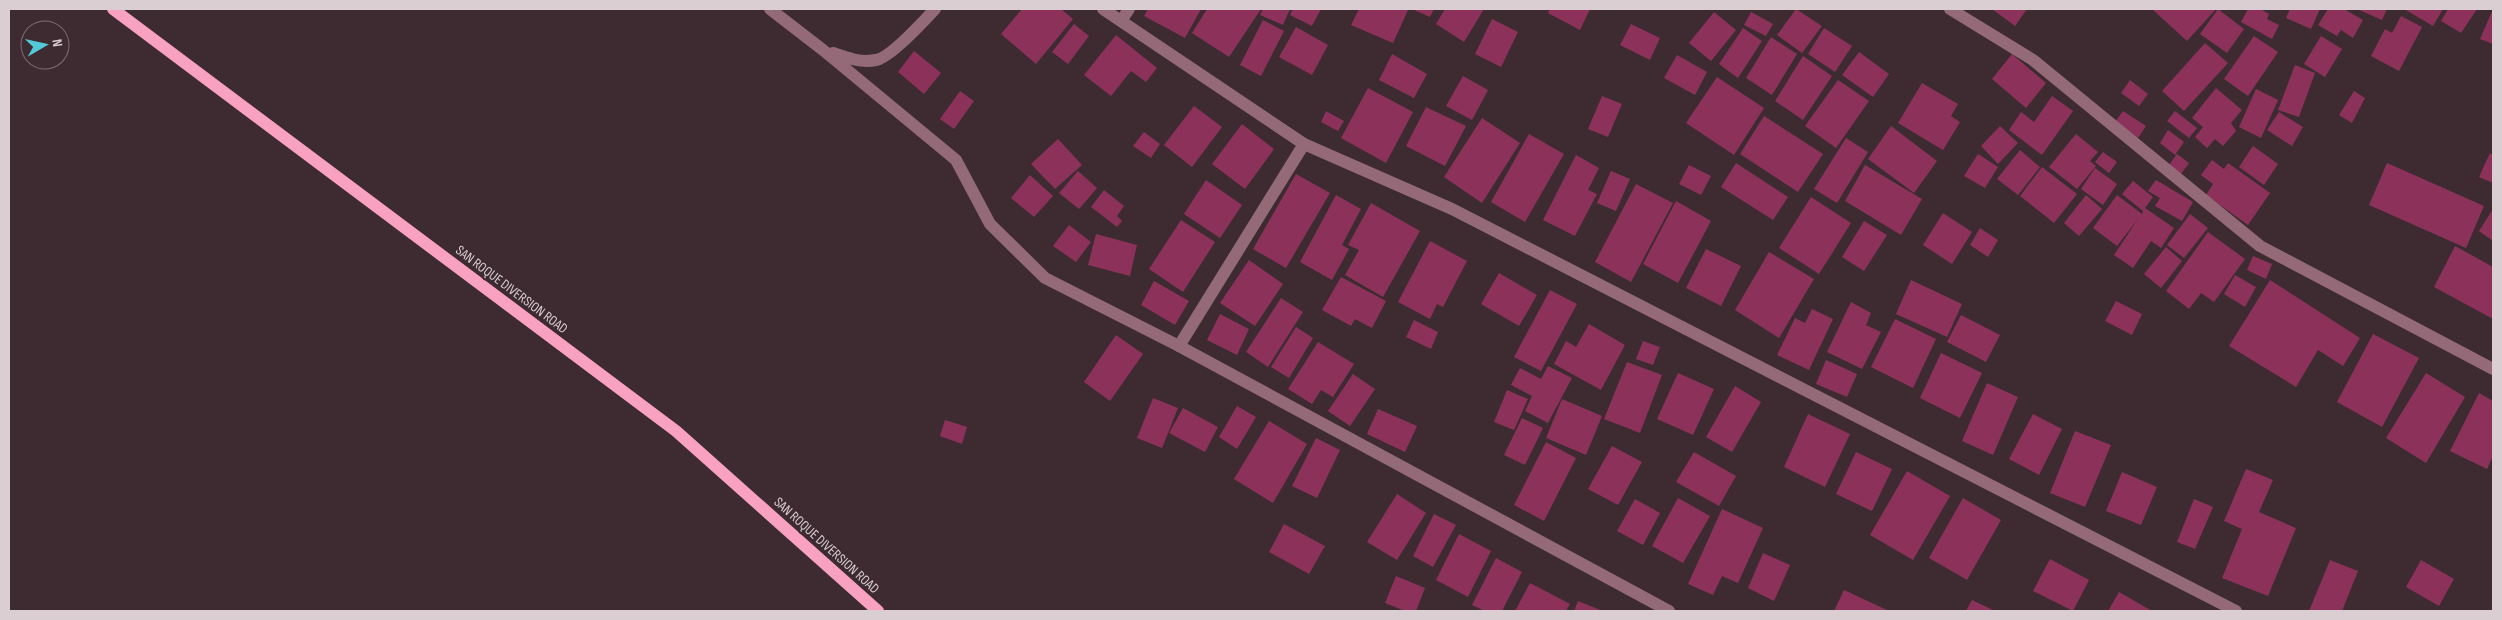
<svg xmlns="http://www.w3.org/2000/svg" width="2502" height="620" font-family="'Sofia Sans Condensed',sans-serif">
  <rect width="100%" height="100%" fill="#3d2b31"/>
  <g fill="#8c325a">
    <polygon points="1022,9 1061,9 1073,19 1036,64 1001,34"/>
    <polygon points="1148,9 1201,9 1185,38 1144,16"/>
    <polygon points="1207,9 1261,9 1229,57 1192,33"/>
    <polygon points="1263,9 1290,9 1283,25 1260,15"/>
    <polygon points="1293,9 1321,9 1312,26 1290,15"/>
    <polygon points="1359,9 1406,9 1408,10 1393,43 1351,25"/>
    <polygon points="1412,9 1434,9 1430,17"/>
    <polygon points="1445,9 1484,9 1464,42 1436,24"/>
    <polygon points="1550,9 1590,9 1580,30 1548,13"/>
    <polygon points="1796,9 1822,26 1802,53 1777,35"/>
    <polygon points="1992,9 2027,9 2015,26"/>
    <polygon points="2152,9 2216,9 2187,41"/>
    <polygon points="2218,9 2244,29 2227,53 2200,34"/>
    <polygon points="2248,9 2260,9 2269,14 2267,19 2279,25 2272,39 2241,22"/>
    <polygon points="2290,9 2320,9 2311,29 2286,18"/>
    <polygon points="2328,9 2344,9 2363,20 2353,38 2341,30 2337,36 2318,25"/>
    <polygon points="2357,9 2387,9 2382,20"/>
    <polygon points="2404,9 2443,9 2433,26"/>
    <polygon points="2448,9 2477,9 2461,33 2441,21"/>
    <polygon points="2493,9 2493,44 2480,39"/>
    <polygon points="1714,12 1736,30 1711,61 1689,43"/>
    <polygon points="1751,12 1773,24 1766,36 1744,25"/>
    <polygon points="2401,16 2422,27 2399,71 2371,56 2385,29 2392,33"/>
    <polygon points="1492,19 1518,32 1501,67 1475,54"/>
    <polygon points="1263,20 1284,31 1261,76 1240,65"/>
    <polygon points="1074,24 1089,36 1068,64 1052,52"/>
    <polygon points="1631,24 1660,38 1650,60 1620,45"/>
    <polygon points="1296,27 1328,45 1312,75 1279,57"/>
    <polygon points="1743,28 1762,41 1738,78 1719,64"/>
    <polygon points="1824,28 1852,46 1835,72 1808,54"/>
    <polygon points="1116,35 1157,68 1146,82 1131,71 1111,96 1084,75"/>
    <polygon points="2254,36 2278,52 2248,96 2224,79"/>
    <polygon points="2321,36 2342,49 2325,77 2304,64"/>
    <polygon points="1771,37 1797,54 1772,95 1746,78"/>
    <polygon points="2205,43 2228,63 2184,111 2162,91"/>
    <polygon points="914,51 941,73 924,94 898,72"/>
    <polygon points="1859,52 1889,74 1873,97 1842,75"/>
    <polygon points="1392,54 1427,74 1414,98 1379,80"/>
    <polygon points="2012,54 2046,83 2026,108 1992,79"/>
    <polygon points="1677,55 1707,72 1695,95 1664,78"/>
    <polygon points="1803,56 1832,76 1803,120 1775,101"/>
    <polygon points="2295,65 2315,73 2299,117 2278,110"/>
    <polygon points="1463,76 1488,90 1472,120 1446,106"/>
    <polygon points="1717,77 1764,108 1734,155 1686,123"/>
    <polygon points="1838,80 1869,101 1836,148 1805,126"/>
    <polygon points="2130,80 2148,94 2139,106 2121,93"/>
    <polygon points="1922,83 1958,104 1951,116 1960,122 1943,150 1898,123"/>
    <polygon points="1368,88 1413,112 1386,163 1341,138"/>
    <polygon points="2216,88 2242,110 2231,123 2236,131 2223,146 2215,139 2207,148 2195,137 2203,127 2192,118"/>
    <polygon points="2256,89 2278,100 2261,138 2239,127"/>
    <polygon points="960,91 974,101 954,129 940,119"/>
    <polygon points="2354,91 2365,98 2352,123 2339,115"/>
    <polygon points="1602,96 1622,104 1608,137 1588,129"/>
    <polygon points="2052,96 2073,111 2042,155 2009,130 2021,112 2034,122"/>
    <polygon points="1194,106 1222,127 1192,167 1164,145"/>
    <polygon points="1426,107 1466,126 1445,166 1406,146"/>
    <polygon points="1326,111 1344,121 1338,131 1321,122"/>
    <polygon points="2123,111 2146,126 2138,138 2115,122"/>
    <polygon points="2175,111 2197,128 2189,138 2167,121"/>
    <polygon points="2279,112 2303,127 2292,146 2267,130"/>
    <polygon points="1764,116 1823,154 1798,192 1740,154"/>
    <polygon points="1482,118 1520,143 1482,203 1444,177"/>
    <polygon points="1242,124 1274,149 1245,189 1212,164"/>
    <polygon points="1891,126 1937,161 1914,193 1868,159"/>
    <polygon points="2000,126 2018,143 1998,164 1981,146"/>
    <polygon points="2168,130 2184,142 2175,155 2160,143"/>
    <polygon points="1144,132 1160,144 1151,158 1133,146"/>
    <polygon points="1529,134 1564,154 1525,222 1491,202"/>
    <polygon points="2076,134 2098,152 2090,161 2096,166 2077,189 2049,167"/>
    <polygon points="1846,138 1868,152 1837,203 1814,189"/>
    <polygon points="1058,139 1082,165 1055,189 1031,164"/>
    <polygon points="2253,146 2278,164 2264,185 2239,167"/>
    <polygon points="2020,150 2040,167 2018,195 1997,179"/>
    <polygon points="2103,152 2117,162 2109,173 2095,162"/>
    <polygon points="2490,153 2493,155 2493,183 2479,177"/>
    <polygon points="1978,154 1998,167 1985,188 1964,176"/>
    <polygon points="2177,154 2189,163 2181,174 2169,165"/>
    <polygon points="1576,155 1599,168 1588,190 1597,194 1575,236 1543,220"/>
    <polygon points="2212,160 2224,169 2228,163 2270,193 2248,225 2206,195 2213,184 2201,175"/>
    <polygon points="1736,163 1788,197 1773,220 1721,187"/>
    <polygon points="2387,163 2484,206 2466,248 2369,205"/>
    <polygon points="1689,165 1711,176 1701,195 1679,184"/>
    <polygon points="1865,165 1922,199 1901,235 1845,201"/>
    <polygon points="2042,167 2077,194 2054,223 2020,196"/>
    <polygon points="2095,168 2117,184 2103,205 2081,189"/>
    <polygon points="1078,171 1097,188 1079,209 1059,193"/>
    <polygon points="1611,171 1630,179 1616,211 1597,203"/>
    <polygon points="1296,174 1330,193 1286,268 1253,249"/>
    <polygon points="1030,175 1053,196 1034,217 1011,198"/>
    <polygon points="1206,180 1242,205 1220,238 1184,214"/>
    <polygon points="2156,180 2193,202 2182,221 2155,206 2160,198 2148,191"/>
    <polygon points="2133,181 2153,197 2145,208 2174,228 2161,248 2151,241 2133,268 2114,255 2138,219 2117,246 2093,228 2117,195 2142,214 2143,211 2122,194"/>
    <polygon points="1636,184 1673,203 1631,282 1595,262"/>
    <polygon points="1104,190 1124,206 1117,216 1122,221 1117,227 1091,207"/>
    <polygon points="1336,195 1361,209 1342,245 1349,249 1332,280 1300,262"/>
    <polygon points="2086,195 2102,209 2079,236 2064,223"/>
    <polygon points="1811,197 1851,223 1819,274 1779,248"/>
    <polygon points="1676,201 1711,221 1678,283 1643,264"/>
    <polygon points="1371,203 1420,231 1383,297 1345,275 1359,250 1348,245"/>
    <polygon points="2493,209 2493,241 2479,231"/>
    <polygon points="1943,213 1972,232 1952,264 1923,245"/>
    <polygon points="2190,214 2208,228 2184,258 2167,245"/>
    <polygon points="1181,220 1215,242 1183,292 1149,269"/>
    <polygon points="1864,221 1887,235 1864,271 1842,257"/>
    <polygon points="1069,225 1091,242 1076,262 1053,246"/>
    <polygon points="1980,228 1998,240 1988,257 1970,245"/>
    <polygon points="2208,232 2245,259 2214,302 2201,293 2189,309 2166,291"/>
    <polygon points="1096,234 1137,245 1130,276 1088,265"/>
    <polygon points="1430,241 1467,261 1443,307 1437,304 1430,319 1398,302"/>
    <polygon points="2455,246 2493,267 2493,319 2434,287"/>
    <polygon points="2166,247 2182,261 2161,288 2144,274"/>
    <polygon points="1706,249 1741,266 1721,306 1686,288"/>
    <polygon points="1769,252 1814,279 1779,338 1735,310"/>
    <polygon points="2253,256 2272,264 2266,279 2247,270"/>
    <polygon points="1249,260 1283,284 1255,326 1220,303"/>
    <polygon points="1499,273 1537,295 1519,326 1481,304"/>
    <polygon points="2235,275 2256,287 2245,307 2224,294"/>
    <polygon points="1341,277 1386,301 1372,328 1355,319 1351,326 1322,310"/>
    <polygon points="1911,280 1962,304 1947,337 1896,314"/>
    <polygon points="2270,280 2360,338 2343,366 2318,350 2296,387 2229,346"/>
    <polygon points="1154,281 1189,301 1175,325 1141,305"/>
    <polygon points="1550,290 1577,304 1541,371 1514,357"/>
    <polygon points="1281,298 1303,312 1268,367 1246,352"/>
    <polygon points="2116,301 2142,314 2132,335 2105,321"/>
    <polygon points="1851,302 1871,313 1866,325 1881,332 1862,369 1827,352"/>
    <polygon points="1812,309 1833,319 1809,370 1777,355 1795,318 1805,323"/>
    <polygon points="1220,314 1249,329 1237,355 1207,340"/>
    <polygon points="1961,315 2000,335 1986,362 1947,342"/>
    <polygon points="1895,319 1936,339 1913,388 1871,367"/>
    <polygon points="1414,320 1438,332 1431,349 1406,337"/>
    <polygon points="1589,324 1625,345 1601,390 1554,364 1566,341 1576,347"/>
    <polygon points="1296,327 1313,338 1289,378 1271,367"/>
    <polygon points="2373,334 2419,358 2382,427 2337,402"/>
    <polygon points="1116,335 1143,354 1110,401 1084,382"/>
    <polygon points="1643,341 1660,347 1653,365 1636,359"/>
    <polygon points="1318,342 1354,364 1333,397 1321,390 1312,404 1288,389"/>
    <polygon points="1941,353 1982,373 1960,418 1920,398"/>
    <polygon points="1826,360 1857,374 1847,397 1816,384"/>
    <polygon points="1627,362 1662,375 1640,433 1604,419"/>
    <polygon points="1548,366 1572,378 1548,423 1525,411 1532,396 1511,385 1520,368 1541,379"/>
    <polygon points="1678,373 1714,389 1693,435 1657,419"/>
    <polygon points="2426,373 2465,397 2426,463 2386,438"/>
    <polygon points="1353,374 1375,389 1350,426 1328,411"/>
    <polygon points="1987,383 2018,397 1993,455 1962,441"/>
    <polygon points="1735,386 1761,402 1732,452 1706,437"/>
    <polygon points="1507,390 1528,399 1514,430 1494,422"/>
    <polygon points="2479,393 2493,401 2493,456 2487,469 2450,451"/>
    <polygon points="1153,398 1178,408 1162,448 1137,438"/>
    <polygon points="1562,399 1602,416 1586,455 1546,438"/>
    <polygon points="1237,406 1256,417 1237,449 1219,437"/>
    <polygon points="1183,408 1218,427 1205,452 1169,433"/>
    <polygon points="1378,409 1417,426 1405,452 1367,434"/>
    <polygon points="1808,414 1850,434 1825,487 1784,467"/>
    <polygon points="2033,414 2062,429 2039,475 2009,459"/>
    <polygon points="1522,418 1543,428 1525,465 1504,455"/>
    <polygon points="945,420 967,427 962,444 940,436"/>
    <polygon points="1269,421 1307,444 1273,503 1234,479"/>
    <polygon points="2075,431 2111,445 2085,507 2050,493"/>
    <polygon points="1316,438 1340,450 1317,498 1292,486"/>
    <polygon points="1546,442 1576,458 1544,521 1514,505"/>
    <polygon points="1612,446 1642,462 1618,505 1588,489"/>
    <polygon points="1694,452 1736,476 1719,506 1676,482"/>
    <polygon points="1856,452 1892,469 1872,511 1836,494"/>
    <polygon points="2246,469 2273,480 2259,512 2296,528 2268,596 2222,578 2242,529 2224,521"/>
    <polygon points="1907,471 1950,496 1913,560 1870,535"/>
    <polygon points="2122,472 2157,487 2141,525 2106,511"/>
    <polygon points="1397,494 1426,513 1397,560 1367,542"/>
    <polygon points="1678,498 1710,516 1683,563 1652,546"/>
    <polygon points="1963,498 2001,520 1967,580 1929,558"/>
    <polygon points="1635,499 1660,513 1643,545 1617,531"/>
    <polygon points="2194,499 2213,507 2195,549 2177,542"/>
    <polygon points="1722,509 1763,528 1738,583 1722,576 1713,595 1688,584"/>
    <polygon points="1434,514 1456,525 1433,567 1413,556"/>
    <polygon points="1284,524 1325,546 1309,574 1269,552"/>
    <polygon points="1459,534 1491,551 1468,597 1436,580"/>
    <polygon points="1763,553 1790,565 1774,601 1748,588"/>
    <polygon points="1496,558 1522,572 1502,611 1485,611 1472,605"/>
    <polygon points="2050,559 2089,580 2073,611 2033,591"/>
    <polygon points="2330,560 2358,571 2342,611 2309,611"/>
    <polygon points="2421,560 2454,579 2439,606 2406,587"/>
    <polygon points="1396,576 1425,588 1416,611 1405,611 1385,603"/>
    <polygon points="1530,583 1570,604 1566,611 1515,611"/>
    <polygon points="1844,590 1889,611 1834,611"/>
    <polygon points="2119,592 2152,611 2108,611"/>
    <polygon points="1972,600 1995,611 1966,611"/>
    <polygon points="1578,601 1603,611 1574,611"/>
  </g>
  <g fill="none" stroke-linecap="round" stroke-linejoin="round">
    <g stroke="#946a79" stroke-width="12">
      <polyline points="770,9 823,50 956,160 990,224 1045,278 1179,346"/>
      <polyline points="1103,9 1304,144 1452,209 2236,611"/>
      <polyline points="1950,9 2033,60 2260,246 2493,369"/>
      <polyline points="1121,21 1129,9"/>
      <path d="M833,53c14,5 28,10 43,7 14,-2 48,-39 59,-51"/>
      <polyline points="1304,144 1179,346 1669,611"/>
    </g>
    <polyline stroke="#f8a1c1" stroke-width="12" points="113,9 676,431 878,611"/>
  </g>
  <g text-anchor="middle" stroke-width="4.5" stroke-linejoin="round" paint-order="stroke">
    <g font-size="14" fill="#daced2" stroke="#3d2b31">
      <text transform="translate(512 289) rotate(37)" y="5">SAN ROQUE DIVERSION ROAD</text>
      <text transform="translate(827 545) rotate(42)" y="5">SAN ROQUE DIVERSION ROAD</text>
    </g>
  </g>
  <rect width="2502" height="620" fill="none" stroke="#daced2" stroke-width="20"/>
  <g transform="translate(45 45) rotate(81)"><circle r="24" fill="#3d2b31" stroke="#7c6c71"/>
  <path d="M0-4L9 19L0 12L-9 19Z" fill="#52cbd9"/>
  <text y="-8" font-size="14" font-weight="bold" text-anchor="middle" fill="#daced2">N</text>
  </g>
</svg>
